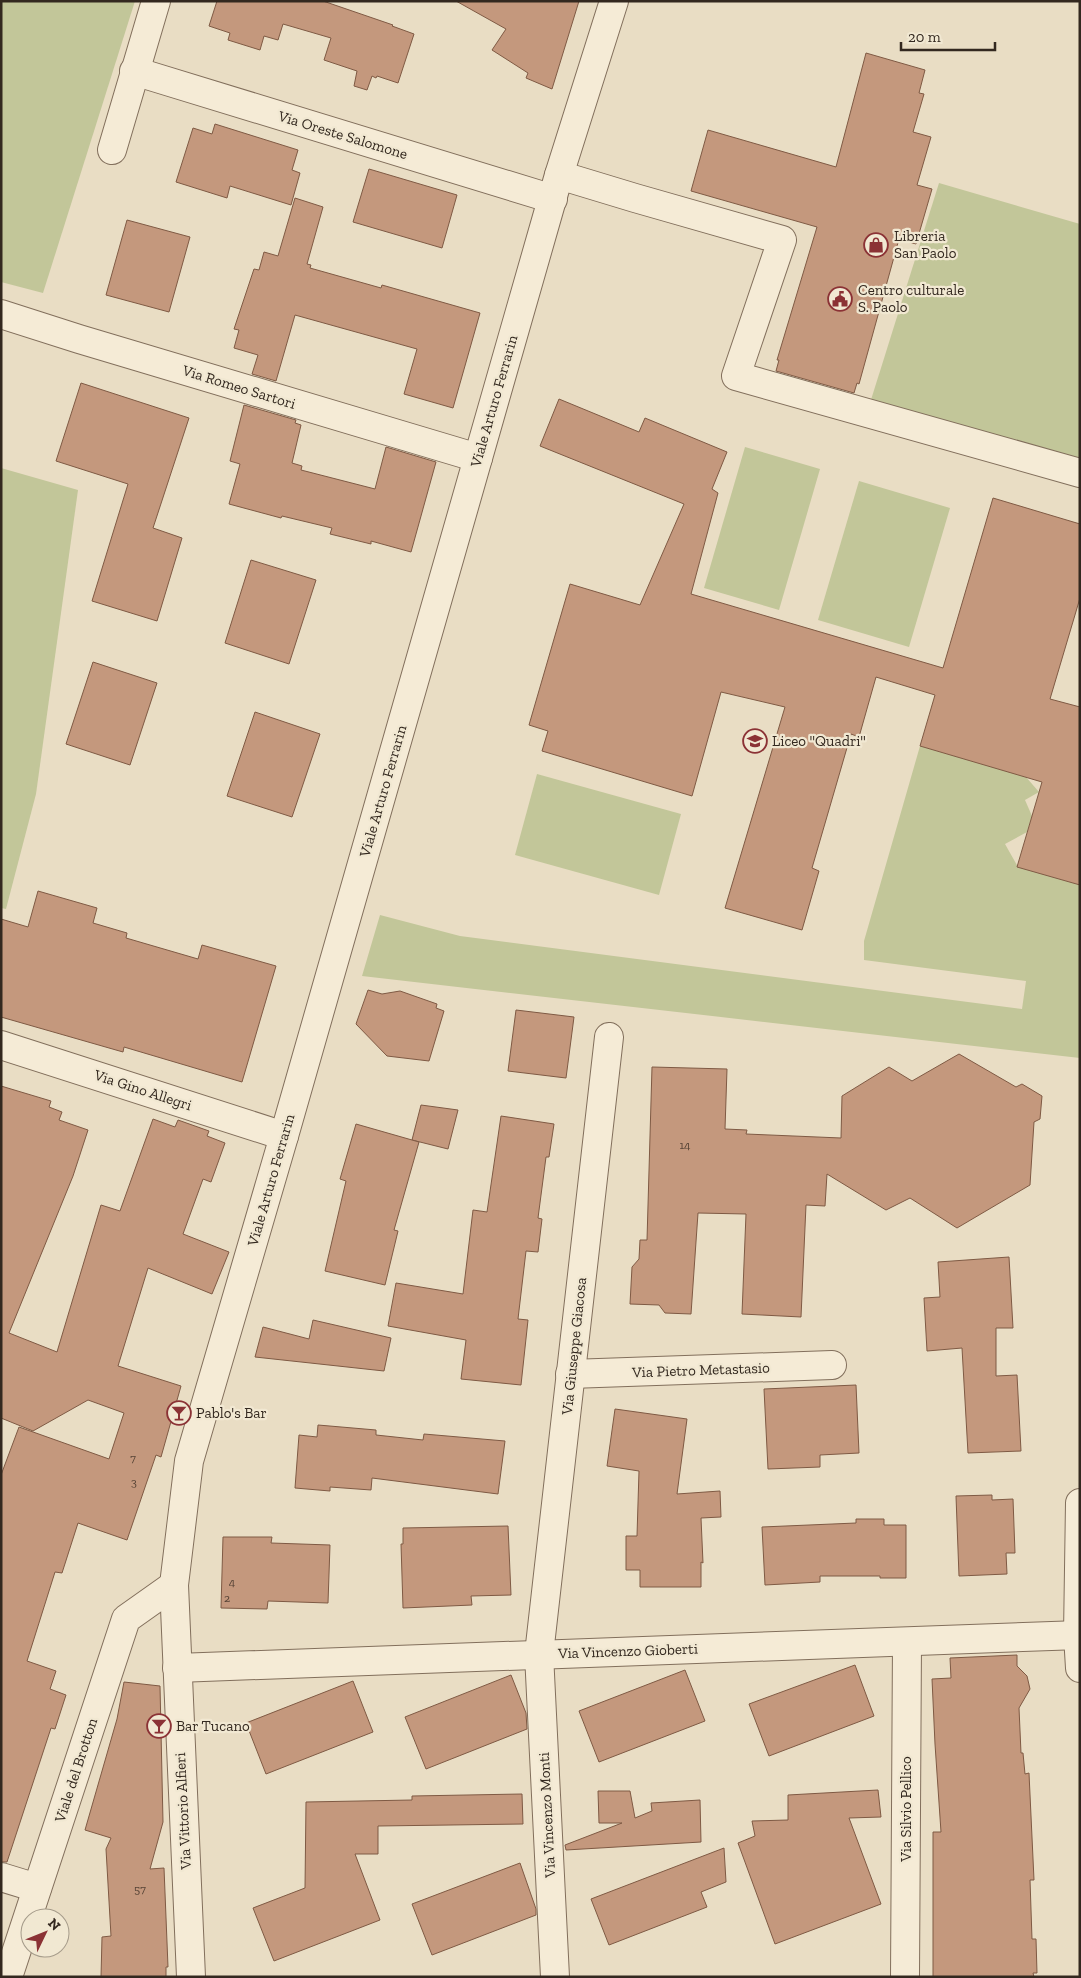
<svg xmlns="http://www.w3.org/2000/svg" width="1081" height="1978" font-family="'Zilla Slab',serif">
  <rect width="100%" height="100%" fill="#e9ddc4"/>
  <g fill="#c2c699">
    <polygon points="1,1 135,1 43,293 1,282"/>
    <polygon points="939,183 1080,224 1080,459 870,403"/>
    <polygon points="745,447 820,469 779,610 704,588"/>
    <polygon points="1,468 78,490 36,794 6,909 1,908"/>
    <polygon points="859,481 950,508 909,647 818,620"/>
    <polygon points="920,746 1026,777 1039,792 1025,800 1032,816 1027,832 1005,844 1018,867 1080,885 1080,1058 362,976 380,915 460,936 1022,1009 1026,981 864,960 864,941"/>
    <polygon points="537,774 681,814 659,895 515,855"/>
  </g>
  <g fill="#c4987d" stroke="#7f5a44">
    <polygon points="217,1 323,1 393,25 392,26 414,34 398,83 377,76 376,78 372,76 367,90 354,86 357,71 324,60 331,38 283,24 278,40 264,36 260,50 228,40 230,33 209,26"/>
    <polygon points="456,1 579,1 552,89 526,78 528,73 492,50 506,29"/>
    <polygon points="866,53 925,70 919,93 924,94 913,132 931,137 917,185 932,189 916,244 899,239 859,384 857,383 854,393 776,371 779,360 777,360 817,227 691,191 708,130 836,167"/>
    <polygon points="215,124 298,150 292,170 300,173 291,205 230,186 227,198 176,182 193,128 212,134"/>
    <polygon points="369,169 457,195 442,248 353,222"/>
    <polygon points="295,198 323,207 307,264 311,265 310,268 381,288 382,285 480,313 453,408 404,394 417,349 295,315 276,381 252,374 258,355 234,348 239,330 234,329 254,269 259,270 264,252 278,256"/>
    <polygon points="127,220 190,237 169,312 106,295"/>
    <polygon points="81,383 189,418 153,528 182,538 157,621 92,601 128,484 56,461"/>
    <polygon points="559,399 639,432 645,418 727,452 712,489 718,493 691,594 943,668 993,498 1080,524 1080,598 1050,699 1080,707 1080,885 1017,867 1042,782 920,746 935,695 876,677 859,737 851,734 812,868 819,871 802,930 725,908 785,707 721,692 692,796 542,751 548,731 529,725 570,584 640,605 684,504 540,446"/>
    <polygon points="244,405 296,420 295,423 301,425 292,463 302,466 301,470 375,489 386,447 436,462 411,552 371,541 371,544 330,534 332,528 282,516 281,518 229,504 240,464 230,461"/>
    <polygon points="251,560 316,580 289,664 225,643"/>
    <polygon points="93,662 157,683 130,765 66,744"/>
    <polygon points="255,712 320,734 292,817 227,796"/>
    <polygon points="38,891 97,908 93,923 127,933 126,938 198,959 202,945 276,966 242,1082 124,1047 123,1052 1,1017 1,919 28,927"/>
    <polygon points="368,990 382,994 400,991 437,1004 436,1008 444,1011 429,1061 387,1056 356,1024"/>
    <polygon points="516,1010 574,1017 566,1078 508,1071"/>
    <polygon points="959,1054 1016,1087 1022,1084 1042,1096 1040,1119 1034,1122 1030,1185 957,1228 910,1198 886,1210 827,1174 825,1206 806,1205 801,1317 742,1314 746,1214 698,1213 691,1314 665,1313 659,1305 630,1304 632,1267 639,1259 640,1240 647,1240 652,1067 727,1069 725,1129 747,1130 746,1134 841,1138 842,1096 889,1067 912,1081"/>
    <polygon points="1,1086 51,1101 49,1107 62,1112 59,1120 88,1130 73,1176 9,1333 57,1352 101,1205 120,1211 153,1119 175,1127 178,1120 209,1131 207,1136 225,1143 211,1182 203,1179 183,1234 229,1252 212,1294 148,1268 118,1366 181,1386 161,1457 156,1455 127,1540 78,1523 62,1573 55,1572 27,1661 56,1671 50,1689 66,1695 55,1729 51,1728 7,1862 1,1862 1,1475 19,1427 109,1459 124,1413 88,1400 33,1431 1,1418"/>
    <polygon points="421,1105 458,1110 448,1149 412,1140"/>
    <polygon points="501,1116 554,1124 549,1157 546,1157 538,1218 542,1219 538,1252 526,1251 518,1319 528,1320 521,1385 461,1379 466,1340 388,1326 396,1283 463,1294 473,1210 487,1212"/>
    <polygon points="356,1124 419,1142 394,1230 398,1231 385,1285 325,1271 346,1181 340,1179"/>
    <polygon points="1009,1257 1013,1328 996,1328 996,1376 1017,1375 1021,1451 968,1453 962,1348 927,1351 924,1298 940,1297 938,1262"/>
    <polygon points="313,1320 391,1338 384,1371 255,1357 263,1327 309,1339"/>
    <polygon points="856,1385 859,1453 820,1455 820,1467 768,1469 764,1389"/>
    <polygon points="615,1409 687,1419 677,1494 720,1491 721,1517 701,1518 703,1563 701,1562 701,1587 640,1587 640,1570 626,1570 626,1536 637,1536 639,1471 607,1466"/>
    <polygon points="318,1425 376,1430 376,1435 423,1440 424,1434 505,1441 498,1494 372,1478 371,1490 330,1487 330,1491 295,1488 299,1435 317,1437"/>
    <polygon points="992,1495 992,1500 1013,1499 1015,1553 1006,1553 1007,1574 959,1576 956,1496"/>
    <polygon points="856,1519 884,1519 884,1525 906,1525 906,1578 880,1578 880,1576 820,1576 820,1582 765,1585 762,1527 856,1523"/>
    <polygon points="508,1526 511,1595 471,1596 472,1605 403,1608 401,1544 403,1544 403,1528"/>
    <polygon points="223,1537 272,1537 271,1543 330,1545 328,1603 268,1601 267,1609 221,1608"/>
    <polygon points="1017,1655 1017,1666 1027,1676 1030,1689 1019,1708 1021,1753 1023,1753 1025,1774 1029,1773 1034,1880 1030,1880 1032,1939 1036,1939 1037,1973 1033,1973 1034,1977 933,1977 933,1832 941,1832 935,1744 932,1679 951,1678 950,1658"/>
    <polygon points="855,1665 874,1716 769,1756 749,1704"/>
    <polygon points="685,1670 705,1721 599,1762 579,1711"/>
    <polygon points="511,1675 526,1713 527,1729 426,1769 405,1717"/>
    <polygon points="353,1681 373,1732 266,1774 246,1723"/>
    <polygon points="124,1682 160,1686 163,1822 150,1869 164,1868 168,1967 166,1967 166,1977 101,1977 102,1937 111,1936 106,1849 111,1838 85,1830 117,1719"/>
    <polygon points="878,1790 881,1817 849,1818 881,1904 775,1944 738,1843 755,1836 752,1821 788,1820 788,1795"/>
    <polygon points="598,1791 630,1791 635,1818 652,1811 651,1803 700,1800 701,1842 566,1850 565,1845 622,1823 599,1823"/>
    <polygon points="522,1794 523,1824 378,1826 378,1854 355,1854 380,1920 274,1961 253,1908 305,1888 306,1802 412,1800 412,1796"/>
    <polygon points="724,1848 726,1882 701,1892 707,1907 609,1945 591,1899"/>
    <polygon points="520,1863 536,1909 536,1915 432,1955 412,1904"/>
  </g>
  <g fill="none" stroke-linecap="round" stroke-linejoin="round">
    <g stroke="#826f5c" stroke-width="30">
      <g id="minor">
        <polyline points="134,71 553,199"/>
        <polyline points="112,150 156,1"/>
        <polyline points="559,175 635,198 782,240 736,376 1080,473"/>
        <polyline points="1,314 79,339 478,458"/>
        <polyline points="1,1045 284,1136"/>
        <polyline points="570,1374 832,1365"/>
        <polyline points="1080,1503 1078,1635 1080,1668"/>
        <polyline points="177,1668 1080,1635"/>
        <polyline points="1,1877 37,1888"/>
        <polyline points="8,1977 126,1619 174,1585"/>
        <polyline points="191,1977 174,1585 189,1461 284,1136 559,175 614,1"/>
        <polyline points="555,1977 539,1654 609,1037"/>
        <polyline points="905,1977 907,1642"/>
      </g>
    </g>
    <use href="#minor" stroke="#f5ebd6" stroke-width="28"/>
  </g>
  <defs>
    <g id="shop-ring" transform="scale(1.25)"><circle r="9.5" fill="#f1e8d2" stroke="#8b3235" stroke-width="1.5"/><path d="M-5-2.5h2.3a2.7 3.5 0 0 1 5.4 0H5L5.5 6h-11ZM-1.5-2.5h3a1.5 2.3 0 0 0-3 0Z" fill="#8b3235"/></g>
    <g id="civic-ring" transform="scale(1.25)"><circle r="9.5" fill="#f1e8d2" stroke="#8b3235" stroke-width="1.5"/><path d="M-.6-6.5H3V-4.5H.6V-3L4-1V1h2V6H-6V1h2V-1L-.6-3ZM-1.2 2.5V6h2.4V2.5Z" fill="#8b3235"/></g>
    <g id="school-ring" transform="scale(1.25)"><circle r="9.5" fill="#f1e8d2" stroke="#8b3235" stroke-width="1.5"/><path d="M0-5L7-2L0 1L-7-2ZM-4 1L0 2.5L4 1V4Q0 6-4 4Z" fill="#8b3235"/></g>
    <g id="bar-ring" transform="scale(1.25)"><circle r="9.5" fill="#f1e8d2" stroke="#8b3235" stroke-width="1.5"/><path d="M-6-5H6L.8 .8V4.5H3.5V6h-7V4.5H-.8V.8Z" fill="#8b3235"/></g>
  </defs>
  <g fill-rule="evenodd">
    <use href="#shop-ring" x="876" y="245"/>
    <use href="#civic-ring" x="840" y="299"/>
    <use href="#school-ring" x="755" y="741"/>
    <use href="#bar-ring" x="179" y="1413"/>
    <use href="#bar-ring" x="159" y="1726"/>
  </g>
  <g text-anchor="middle" stroke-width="4.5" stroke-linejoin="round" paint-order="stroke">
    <g font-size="12" fill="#574436">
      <text x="685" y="1149">14</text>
      <text x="133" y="1462">7</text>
      <text x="134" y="1486">3</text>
      <text x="232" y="1586">4</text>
      <text x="227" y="1602">2</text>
      <text x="140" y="1893">57</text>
    </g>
    <g font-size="15" fill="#33281f" stroke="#f1e8d2">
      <text transform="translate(343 135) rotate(17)" y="5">Via Oreste Salomone</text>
      <text transform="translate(239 387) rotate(17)" y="5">Via Romeo Sartori</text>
      <text transform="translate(494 401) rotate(-74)" y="5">Viale Arturo Ferrarin</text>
      <text transform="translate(383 791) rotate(-74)" y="5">Viale Arturo Ferrarin</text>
      <text transform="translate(143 1090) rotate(18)" y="5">Via Gino Allegri</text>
      <text transform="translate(271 1180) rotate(-74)" y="5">Viale Arturo Ferrarin</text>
      <text transform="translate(574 1346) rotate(-84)" y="5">Via Giuseppe Giacosa</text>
      <text transform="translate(701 1370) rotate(-2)" y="5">Via Pietro Metastasio</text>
      <text transform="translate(628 1651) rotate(-2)" y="5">Via Vincenzo Gioberti</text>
      <text transform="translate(76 1770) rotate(-72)" y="5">Viale del Brotton</text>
      <text transform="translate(906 1809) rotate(-90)" y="5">Via Silvio Pellico</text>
      <text transform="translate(183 1811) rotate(-93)" y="5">Via Vittorio Alfieri</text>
      <text transform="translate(547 1815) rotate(-93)" y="5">Via Vincenzo Monti</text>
    </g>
    <g font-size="15" fill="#33281f" stroke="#f1e8d2" text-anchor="start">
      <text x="894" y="241">Libreria<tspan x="894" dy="17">San Paolo</tspan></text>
      <text x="858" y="295">Centro culturale<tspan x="858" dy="17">S. Paolo</tspan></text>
      <text x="772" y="746">Liceo "Quadri"</text>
      <text x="196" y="1418">Pablo's Bar</text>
      <text x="176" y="1731">Bar Tucano</text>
    </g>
  </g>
  <rect width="1081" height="1978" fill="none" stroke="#33281f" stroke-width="5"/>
  <g transform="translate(45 1933) rotate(47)"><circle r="24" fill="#f1e8d2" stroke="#a59b8a"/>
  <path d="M0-4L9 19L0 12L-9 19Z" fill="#8b3235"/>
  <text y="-8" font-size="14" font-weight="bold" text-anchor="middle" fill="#33281f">N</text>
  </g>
  <path d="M901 42v8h94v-8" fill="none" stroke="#33281f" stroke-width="2.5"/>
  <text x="908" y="42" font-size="15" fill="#33281f" stroke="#f1e8d2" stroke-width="4" paint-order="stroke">20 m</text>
</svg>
